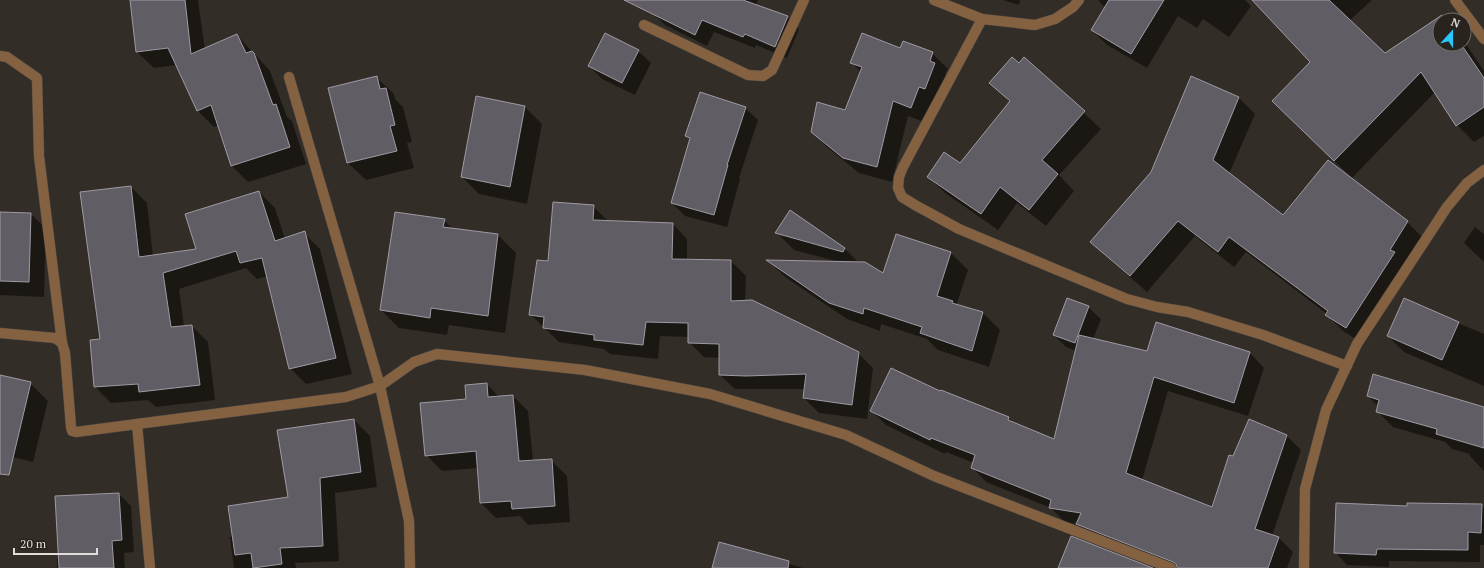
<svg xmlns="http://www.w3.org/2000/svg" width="1484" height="568" font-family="'PT Serif',serif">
  <rect width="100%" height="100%" fill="#332d27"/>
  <g fill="#0007" fill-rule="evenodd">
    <polygon points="131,0 198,0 205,50 237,35 270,71 287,117 292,121 306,164 248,182 232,166 218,125 214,127 198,111 177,65 154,68 137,52"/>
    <polygon points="660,0 758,0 756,4 787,17 799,29 787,58 756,45 755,48 714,32 707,46 665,25 653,13"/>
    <polygon points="1003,0 1020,0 1019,5"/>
    <polygon points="1098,0 1245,0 1251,6 1229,37 1203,19 1197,28 1178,16 1147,68 1107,45 1092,30 1105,8"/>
    <polygon points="1304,0 1372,0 1349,21 1384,55 1442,16 1445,20 1440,20 1440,44 1464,44 1464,41 1484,71 1484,136 1474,142 1457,125 1435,92 1352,178 1291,119 1312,62"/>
    <polygon points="901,49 932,53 948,69 945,74 950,79 927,123 908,116 892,182 859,173 827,147 812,132 846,111 861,72 851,62"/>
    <polygon points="638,51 651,63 635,95 602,79 589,66"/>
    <polygon points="1025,58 1101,129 1059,175 1074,191 1046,226 1017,203 998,230 945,193 929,177 960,164 1010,102 990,83 1019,64"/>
    <polygon points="376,77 394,94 395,99 403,107 412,142 407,143 414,168 366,180 348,163"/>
    <polygon points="1238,97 1255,114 1229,174 1283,216 1407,222 1423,238 1362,343 1343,331 1327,315 1327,314 1246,252 1234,267 1195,236 1147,292 1108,258 1091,242"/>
    <polygon points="525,107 542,124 527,204 479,194 462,177"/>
    <polygon points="745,108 758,120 739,178 740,179 727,227 685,216 672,203 690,140 686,136"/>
    <polygon points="131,187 147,203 153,256 197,250 259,192 275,208 285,239 304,233 320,249 352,374 306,384 290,368 268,276 257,279 246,268 179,289 184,326 192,326 208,342 215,400 156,407 148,400 111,403 95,387 91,341 101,340"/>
    <polygon points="593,206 608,221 673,224 687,239 687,260 731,261 746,276 745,302 858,353 873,368 867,419 819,413 804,398 805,389 735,389 720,375 720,358 704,357 689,342 689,337 660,336 658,359 610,354 604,349 559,342 530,314 549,262"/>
    <polygon points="0,213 31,214 46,229 44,297 0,295"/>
    <polygon points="444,220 453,229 498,235 516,253 505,333 449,325 447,335 399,328 381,310"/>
    <polygon points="1475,227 1484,234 1484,262 1464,243"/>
    <polygon points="776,232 845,249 858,262 884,275 897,235 951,253 968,270 956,306 983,313 1000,330 989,367 938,350 927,339 881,324 880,331 847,319 785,277 769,261 835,261 794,250"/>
    <polygon points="1404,300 1484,334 1484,386 1404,352 1388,336"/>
    <polygon points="1088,307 1101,319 1093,339 1148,353 1250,353 1264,368 1248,416 1168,391 1142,480 1212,508 1234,458 1287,436 1301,450 1272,536 1278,537 1293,552 1287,568 1168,568 1092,539 1077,524 1065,522 1051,508 986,482 972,467 974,463 946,452 945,454 886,425 871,410 941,393 1009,418 1014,424 1054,440 1076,351 1066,347 1054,335"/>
    <polygon points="0,376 30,383 48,401 33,462 0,454"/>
    <path d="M487,384l12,13 14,-1 15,15 5,50 18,-1 16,16 3,46 -42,3 -8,-9 -24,2 -15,-15 -3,-35 -36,3 -16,-16 41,-55zM516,499v2l-22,2v-2z"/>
    <polygon points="1368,396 1484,408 1484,471 1470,456 1470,454 1452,449 1445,442 1393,427 1377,411 1378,406"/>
    <polygon points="354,420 370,436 377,487 335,493 339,561 295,563 296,568 234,568 230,537 233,536 289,498"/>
    <polygon points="119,494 131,506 134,552 124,553 125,568 57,568 57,558 60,558"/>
    <polygon points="1482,505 1484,508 1484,545 1480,545 1480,562 1389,561 1389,567 1347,565 1335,552 1408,507"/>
    <polygon points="769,558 803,568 713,568"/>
  </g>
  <g fill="#615d65" stroke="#9f9aa3">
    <polygon points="130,0 185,0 191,54 237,34 246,53 252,51 254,53 273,105 276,104 290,147 231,166 211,105 197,111 168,48 136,52"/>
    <polygon points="624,0 743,0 788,16 775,47 745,34 743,37 702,20 695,35"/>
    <polygon points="1109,0 1164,0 1131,54 1091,30"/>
    <polygon points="1252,0 1329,0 1385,53 1442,15 1445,20 1440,20 1440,44 1461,44 1484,78 1484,107 1456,126 1421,72 1334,161 1272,101 1310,62"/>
    <polygon points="605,33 639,50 622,83 588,66"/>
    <polygon points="862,33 900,48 903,41 933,52 930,61 935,63 925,89 919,87 911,108 893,101 877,167 843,158 811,132 817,102 845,110 862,67 850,63"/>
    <polygon points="1012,57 1019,63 1024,57 1085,111 1042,160 1058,174 1029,210 1000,187 981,214 927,177 944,152 960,163 1010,101 989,83"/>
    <polygon points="377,76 380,89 386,88 395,125 390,126 397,151 347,163 328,88"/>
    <polygon points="1191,76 1239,97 1213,160 1283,215 1328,160 1408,221 1390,250 1395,252 1346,328 1325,315 1328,311 1229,237 1218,252 1178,221 1130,276 1090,242 1151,172"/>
    <polygon points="700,92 746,107 727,165 728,165 714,215 671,203 690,138 685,136"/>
    <polygon points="476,96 525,106 510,187 461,177"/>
    <polygon points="131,186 139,257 196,249 185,214 259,191 275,241 305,231 336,358 289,369 262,258 240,263 236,251 163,273 171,327 192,325 200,385 139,392 138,384 94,387 90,340 100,339 80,192"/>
    <polygon points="553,202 594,205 593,220 673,223 672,259 731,260 731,301 752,300 859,352 852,405 803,398 806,374 746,376 719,375 719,344 688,343 688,323 646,322 643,345 594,340 594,335 543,328 544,317 529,315 537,260 548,261"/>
    <polygon points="790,210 845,248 843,252 775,233"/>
    <polygon points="0,212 31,213 29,282 0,281"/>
    <polygon points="395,212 445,219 443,227 498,234 488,316 431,308 430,318 380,310"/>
    <polygon points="896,234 951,252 937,296 953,301 952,303 983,312 972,351 920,333 922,327 864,308 863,314 829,303 766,260 865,262 883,273"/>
    <polygon points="1067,298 1089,306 1075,343 1053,335"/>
    <polygon points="1404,298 1459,322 1442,360 1387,336"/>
    <polygon points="1156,322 1250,352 1234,403 1154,377 1126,473 1212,507 1229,455 1233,456 1249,419 1287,435 1255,529 1279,537 1268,568 1177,568 1176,564 1173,562 1076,524 1081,513 1049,508 1051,500 971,468 975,455 931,438 930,440 870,411 891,368 940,391 941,390 1009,417 1008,420 1054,439 1079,335 1147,351"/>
    <polygon points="1373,374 1484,407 1484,448 1436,434 1437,429 1376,412 1379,400 1367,396"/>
    <polygon points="0,375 31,382 9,475 0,474"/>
    <polygon points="487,383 488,397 513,395 519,461 552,459 555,506 512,509 511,501 480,503 476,451 425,456 420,403 466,399 465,385"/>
    <polygon points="354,419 361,472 320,478 323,546 280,548 282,564 253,568 251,553 235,555 228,506 288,497 277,430"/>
    <polygon points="119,493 122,540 112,541 114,568 59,568 55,496"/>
    <polygon points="1336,503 1407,506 1407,503 1482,504 1481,533 1468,532 1468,550 1377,549 1376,555 1334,553"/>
    <polygon points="1071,536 1153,568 1058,568"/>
    <polygon points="719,542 789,561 788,568 712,568"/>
  </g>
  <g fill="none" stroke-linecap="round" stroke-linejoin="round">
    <g stroke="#4f4943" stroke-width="11">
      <g id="street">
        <polyline points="934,0 982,19 1035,25 1055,19 1073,7 1079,0"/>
        <polyline points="1455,0 1484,39"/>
        <polyline points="982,19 903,167 899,177 898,188 902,197 915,205 959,229 1127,299 1157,307 1188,312 1263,335 1347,366"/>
        <polyline points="644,25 748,75 763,76 772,70 804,0"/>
        <polyline points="0,56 7,57 37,78 39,156 62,343"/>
        <polyline points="289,77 380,386 409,521 410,568"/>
        <polyline points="0,333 55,338 62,343 65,353 71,427 72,431 76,432 137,424 150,568"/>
        <polyline points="137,424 346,397 380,386 414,362 437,354 585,370 710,394 846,435 934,476 1171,568"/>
        <polyline points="1304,568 1305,489 1326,410 1357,344 1447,207 1467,183 1484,170"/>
      </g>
    </g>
    <use href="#street" stroke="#846141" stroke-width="10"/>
  </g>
  <g transform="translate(1452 32) rotate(21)"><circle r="19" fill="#29231d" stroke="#736d68"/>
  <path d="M0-3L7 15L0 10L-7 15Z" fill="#28c8ff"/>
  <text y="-6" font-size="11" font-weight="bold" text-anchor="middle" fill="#e1ddd9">N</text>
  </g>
  <path d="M14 548v6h83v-6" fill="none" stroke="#e1ddd9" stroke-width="2"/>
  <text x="20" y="548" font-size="12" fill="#e1ddd9" stroke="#29231d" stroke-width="3" paint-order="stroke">20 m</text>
</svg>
